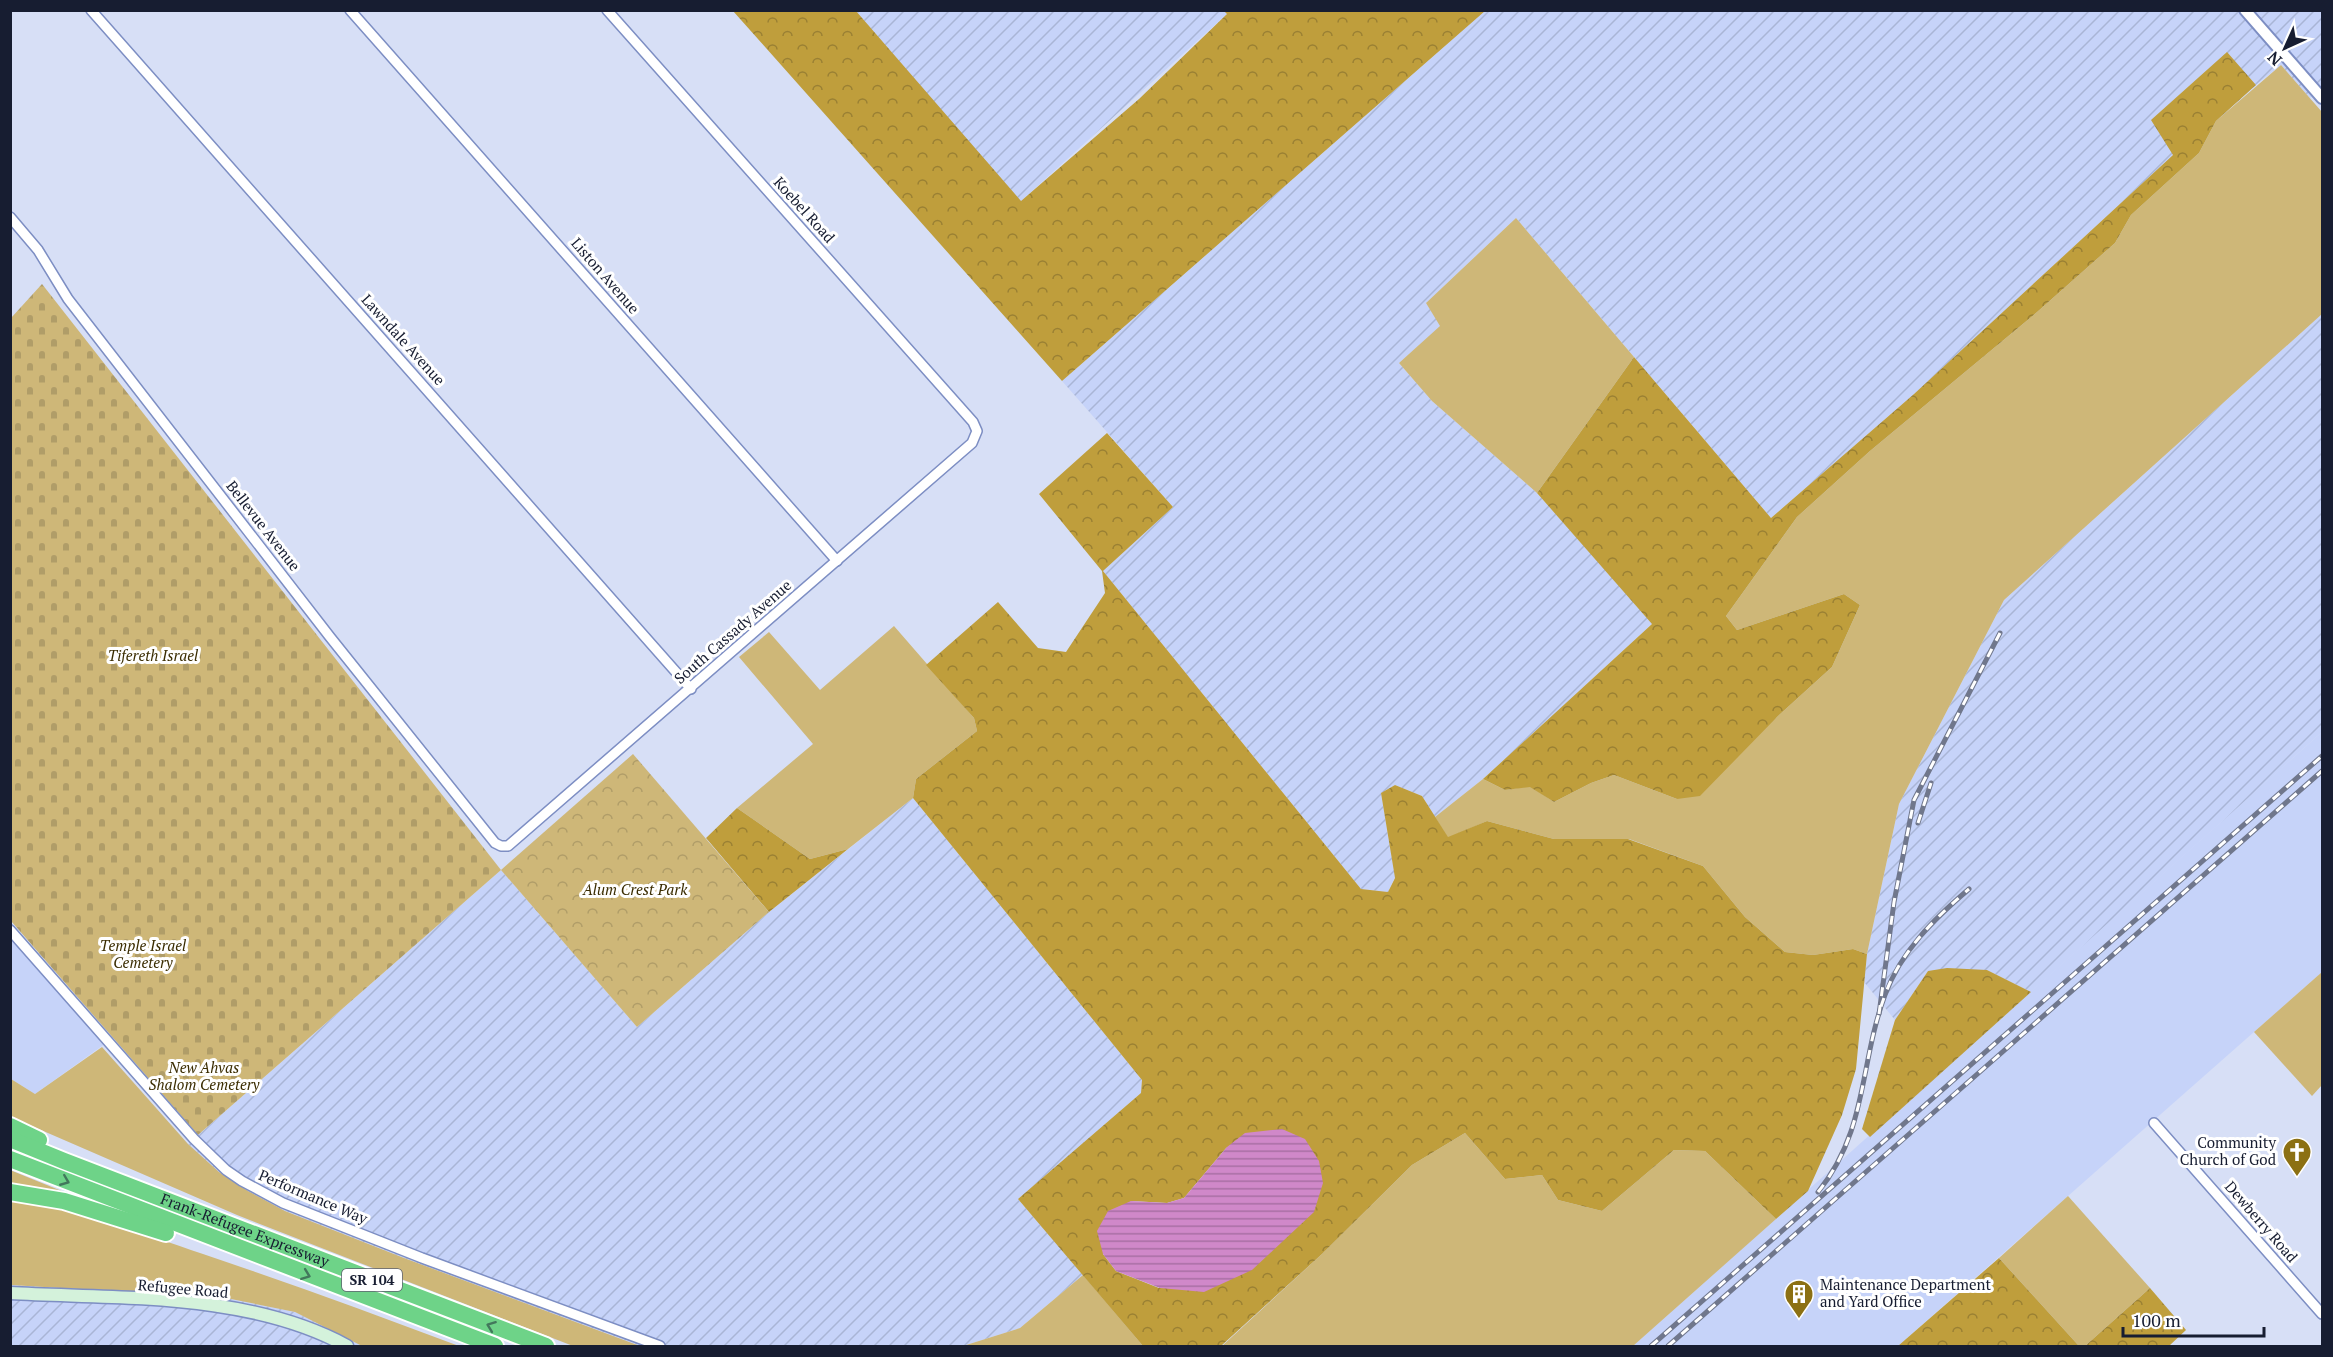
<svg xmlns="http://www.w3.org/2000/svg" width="2333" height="1357" font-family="'PT Serif',serif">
  <defs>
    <pattern id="industrial-furrows" width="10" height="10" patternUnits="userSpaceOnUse" patternTransform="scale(1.5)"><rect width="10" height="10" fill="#c6d3f9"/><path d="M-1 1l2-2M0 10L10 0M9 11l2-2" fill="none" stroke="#a9b5d6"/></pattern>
    <pattern id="forest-crowns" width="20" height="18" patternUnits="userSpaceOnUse" patternTransform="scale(1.5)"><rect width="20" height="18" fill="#bf9e3c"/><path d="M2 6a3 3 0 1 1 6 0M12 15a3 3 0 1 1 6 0" fill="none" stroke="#9a8033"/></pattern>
    <pattern id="cemetery-stones" width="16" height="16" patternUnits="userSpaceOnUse" patternTransform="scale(1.5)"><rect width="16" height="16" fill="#ceb778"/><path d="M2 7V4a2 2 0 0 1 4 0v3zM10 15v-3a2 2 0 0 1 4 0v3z" fill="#b09d68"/></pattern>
    <pattern id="park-crowns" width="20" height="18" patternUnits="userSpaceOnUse" patternTransform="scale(1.5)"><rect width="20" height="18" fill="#ceb778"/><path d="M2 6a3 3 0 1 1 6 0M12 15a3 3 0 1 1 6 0" fill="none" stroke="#b09d68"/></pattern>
    <pattern id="water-rules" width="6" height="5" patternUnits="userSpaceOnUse" patternTransform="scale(1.5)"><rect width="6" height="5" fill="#d088c9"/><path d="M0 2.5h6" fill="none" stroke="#a86fa4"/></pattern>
  </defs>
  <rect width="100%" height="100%" fill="#d7dff6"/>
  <g fill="#c6d3f9">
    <polygon points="2322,732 2322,972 1898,1346 1633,1346"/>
    <polygon points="10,921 113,1038 35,1094 11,1079"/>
  </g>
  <g fill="url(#industrial-furrows)">
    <polygon points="1224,10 1227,14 1020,202 856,11"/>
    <polygon points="1485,11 2322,11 2322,87 2310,98 2281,65 2256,85 2226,52 2173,155 1914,394 1771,518 1516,218 1426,303 1441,326 1399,363 1432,401 1537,493 1653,623 1483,779 1435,817 1422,796 1395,785 1381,793 1395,877 1388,892 1361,889 1103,571 1173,507 1062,381"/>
    <polygon points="2322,314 2322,732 2031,992 1987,970 1928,971 1895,1020 1864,982 1867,954 1899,804 2004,600"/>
    <polygon points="913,798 1142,1080 1141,1093 1018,1199 1083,1275 1020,1328 963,1346 640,1346 404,1258 285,1211 219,1172 188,1144 501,870 637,1027 769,912"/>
    <polygon points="10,1285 226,1298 295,1312 362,1346 11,1346"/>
  </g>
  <g fill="#ceb778">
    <polygon points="2281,65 2322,112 2322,314 2004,600 1899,804 1867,954 1853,949 1813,955 1785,952 1745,917 1703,866 1629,839 1554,839 1487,821 1448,838 1435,817 1483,779 1505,790 1530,786 1554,802 1591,783 1614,775 1677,799 1777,717 1832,667 1860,605 1844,594 1737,630 1726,616 1797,517 1870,451 2036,313 2115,243 2131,215 2199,153 2216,121"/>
    <polygon points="1516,218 1634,357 1537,493 1432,401 1399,363 1440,326 1426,303"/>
    <polygon points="894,626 974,718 977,731 916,779 913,798 848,849 810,859 737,808 813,744 739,657 769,632 820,690"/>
    <polygon points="2322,972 2322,1085 2312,1096 2254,1032"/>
    <polygon points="102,1047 188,1144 219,1172 248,1191 285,1211 404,1258 640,1346 573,1346 237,1215 11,1117 11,1079 35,1094"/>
    <polygon points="1465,1133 1505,1179 1542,1175 1558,1200 1602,1211 1674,1150 1705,1151 1776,1219 1633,1346 1222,1346 1322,1254 1412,1165"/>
    <polygon points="10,1170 74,1196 11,1186"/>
    <polygon points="2068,1196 2150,1288 2085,1346 2079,1346 1999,1258"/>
    <path d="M10,1200c67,10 129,32 193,54 86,29 171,60 256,92h-97l-67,-34 -69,-14 -215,-13z"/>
    <polygon points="1083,1275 1143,1346 963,1346 1020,1328"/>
  </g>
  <g fill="url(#forest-crowns)" fill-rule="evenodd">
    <polygon points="733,11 856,11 1021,201 1139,99 1227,14 1224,11 1485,11 1062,381"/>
    <polygon points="2227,52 2256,85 2216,121 2199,153 2131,215 2115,243 2036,313 1870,451 1797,517 1726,616 1737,630 1844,594 1860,605 1832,667 1777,717 1700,796 1677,799 1614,775 1591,783 1554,802 1530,787 1505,790 1483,779 1652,624 1537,493 1634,357 1771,518 1914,394 2173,155 2151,120"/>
    <path d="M1107,433l66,74 -70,64 258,318 27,3 7,-14 -14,-85 14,-8 27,11 26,41 39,-16 67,18h74l75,27 42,51 40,35 28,3 40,-6 14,5 -11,115 -14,46 -34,76 -32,28 -71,-68 -31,-1 -72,61 -44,-11 -16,-25 -37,4 -40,-46 -53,32 -90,89 -101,92h-78l-125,-147 123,-106 1,-13 -229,-282 3,-19 61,-48 -3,-13 -48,-53 72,-63 40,46 28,4 39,-59 -3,-22 -63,-77zM1227,1147l-68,141 -43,-17 -13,-17 28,-53 36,2 17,-5z"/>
    <polygon points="737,808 810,859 848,849 769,912 706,838"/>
    <polygon points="1947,968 1987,970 2031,992 1870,1137 1862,1129 1895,1020 1928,971"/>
    <polygon points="1999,1258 2079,1346 1898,1346"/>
    <polygon points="2150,1288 2186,1330 2169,1346 2085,1346"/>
  </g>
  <polygon fill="url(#cemetery-stones)" points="42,284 501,870 198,1135 11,921 11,318"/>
  <polygon fill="url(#park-crowns)" points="633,754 769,912 637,1027 501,870"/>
  <polygon fill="url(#water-rules)" points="1282,1129 1305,1139 1319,1161 1323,1183 1314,1212 1252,1270 1204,1292 1160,1288 1116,1271 1103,1254 1097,1231 1108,1211 1131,1201 1167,1203 1184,1198 1227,1147 1245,1133"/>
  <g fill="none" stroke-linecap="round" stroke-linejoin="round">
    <g stroke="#7d8ec3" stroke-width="12">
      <g id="minor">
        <polyline points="91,10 691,689"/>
        <polyline points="350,10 837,561"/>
        <polyline points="10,217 38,250 68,299 330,637 495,843 501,846 508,846 972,443 977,431 973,422 607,10"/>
        <polyline points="10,930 194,1139 226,1170 242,1181 283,1203 422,1258 660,1346"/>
        <polyline points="2154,1123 2322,1314"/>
      </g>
    </g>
    <g stroke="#7d8ec3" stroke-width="14">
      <polyline id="tertiary" points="2245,10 2322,98"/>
    </g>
    <g stroke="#7d8ec3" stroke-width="15">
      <path id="secondary" d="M10,1293c110,6 238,-1 337,53"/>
    </g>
    <g stroke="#fff" stroke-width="20">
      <g id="motorway">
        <polyline points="10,1126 39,1140"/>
        <path id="s1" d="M10,1139l54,22 482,185"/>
        <polyline points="10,1159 495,1346"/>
        <polyline points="10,1192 64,1201 166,1233"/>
      </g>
    </g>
    <use href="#minor" stroke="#fff" stroke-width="9"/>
    <use href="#tertiary" stroke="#fff" stroke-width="10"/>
    <use href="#secondary" stroke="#d4f2db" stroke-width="12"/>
    <use href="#motorway" stroke="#6ed388" stroke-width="16"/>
    <g stroke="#70778c" stroke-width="5">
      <g id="rail">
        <polyline points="1918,823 1931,783"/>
        <polyline points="1879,1014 1894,902 1914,800 2000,633"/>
        <path d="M1818,1192c50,-62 41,-127 67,-197 16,-44 49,-76 84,-106"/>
        <polyline points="1651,1346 2322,756"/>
        <polyline points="1668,1346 2322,771"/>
      </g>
    </g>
    <use href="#rail" stroke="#fff" stroke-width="3" stroke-dasharray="9" stroke-linecap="butt"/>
  </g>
  <defs><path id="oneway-chevron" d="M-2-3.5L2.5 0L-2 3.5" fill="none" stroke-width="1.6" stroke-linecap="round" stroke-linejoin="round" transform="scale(1.5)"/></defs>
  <g stroke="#42785c">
    <use href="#oneway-chevron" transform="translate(65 1181) rotate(22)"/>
    <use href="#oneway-chevron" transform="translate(306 1275) rotate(21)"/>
    <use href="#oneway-chevron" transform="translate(491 1326) rotate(-159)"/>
  </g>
  <defs>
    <g id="church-pin" transform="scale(1.5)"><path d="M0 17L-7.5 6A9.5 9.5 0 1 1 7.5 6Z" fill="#8c7013" stroke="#fff"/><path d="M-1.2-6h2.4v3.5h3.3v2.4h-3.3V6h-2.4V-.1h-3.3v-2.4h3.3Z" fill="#fff"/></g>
    <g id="building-pin" transform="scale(1.5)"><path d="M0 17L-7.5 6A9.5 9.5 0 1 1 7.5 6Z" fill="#8c7013" stroke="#fff"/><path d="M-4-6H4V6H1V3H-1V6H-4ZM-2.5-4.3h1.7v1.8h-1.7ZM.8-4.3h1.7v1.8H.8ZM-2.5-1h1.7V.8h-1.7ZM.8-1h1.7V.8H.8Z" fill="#fff"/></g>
  </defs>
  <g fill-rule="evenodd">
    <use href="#church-pin" x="2297" y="1152"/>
    <use href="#building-pin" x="1799" y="1294"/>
  </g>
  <g text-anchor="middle" stroke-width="6" stroke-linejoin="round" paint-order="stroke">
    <rect fill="#fff" stroke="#5d616f" stroke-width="1.5" x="342" y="1269" width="60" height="22" rx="4.5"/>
    <g font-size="14" font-weight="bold" fill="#171d31">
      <text x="372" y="1285">SR 104</text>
    </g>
    <g font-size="15" fill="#171d31" stroke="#fff">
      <text transform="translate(804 210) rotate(48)" y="5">Koebel Road</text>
      <text transform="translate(605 276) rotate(49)" y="5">Liston Avenue</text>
      <text transform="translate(403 340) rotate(48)" y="5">Lawndale Avenue</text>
      <text transform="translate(263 526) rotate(52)" y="5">Bellevue Avenue</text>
      <text transform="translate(733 632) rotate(-41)" y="5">South Cassady Avenue</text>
      <text transform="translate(313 1197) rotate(23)" y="5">Performance Way</text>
      <text transform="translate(2261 1222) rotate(49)" y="5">Dewberry Road</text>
      <text dy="5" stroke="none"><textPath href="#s1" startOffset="252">Frank-Refugee Expressway</textPath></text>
      <text transform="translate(183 1289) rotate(5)" y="5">Refugee Road</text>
    </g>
    <g font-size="15" font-style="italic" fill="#3b2d02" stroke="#fff">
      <text x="153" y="661">Tifereth Israel</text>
      <text x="635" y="895">Alum Crest Park</text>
      <text x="143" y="951">Temple Israel<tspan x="143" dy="17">Cemetery</tspan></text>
      <text x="204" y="1073">New Ahvas<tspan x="204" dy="17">Shalom Cemetery</tspan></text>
    </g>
    <g font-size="15" fill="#171d31" stroke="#fff" text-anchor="end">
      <text x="2276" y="1148">Community<tspan x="2276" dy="17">Church of God</tspan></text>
      <text x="1820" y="1290" text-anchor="start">Maintenance Department<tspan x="1820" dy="17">and Yard Office</tspan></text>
    </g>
  </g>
  <rect width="2333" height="1357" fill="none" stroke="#171d31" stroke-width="24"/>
  <g transform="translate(2285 48) rotate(225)" stroke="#ffffff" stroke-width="4.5" paint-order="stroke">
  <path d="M0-4.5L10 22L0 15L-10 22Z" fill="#171d31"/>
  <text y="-9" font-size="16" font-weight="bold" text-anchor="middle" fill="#171d31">N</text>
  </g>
  <path d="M2123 1327v9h141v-9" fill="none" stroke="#171d31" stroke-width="3"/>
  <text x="2132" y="1327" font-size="18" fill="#171d31" stroke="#ffffff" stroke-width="4.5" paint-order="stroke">100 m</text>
</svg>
